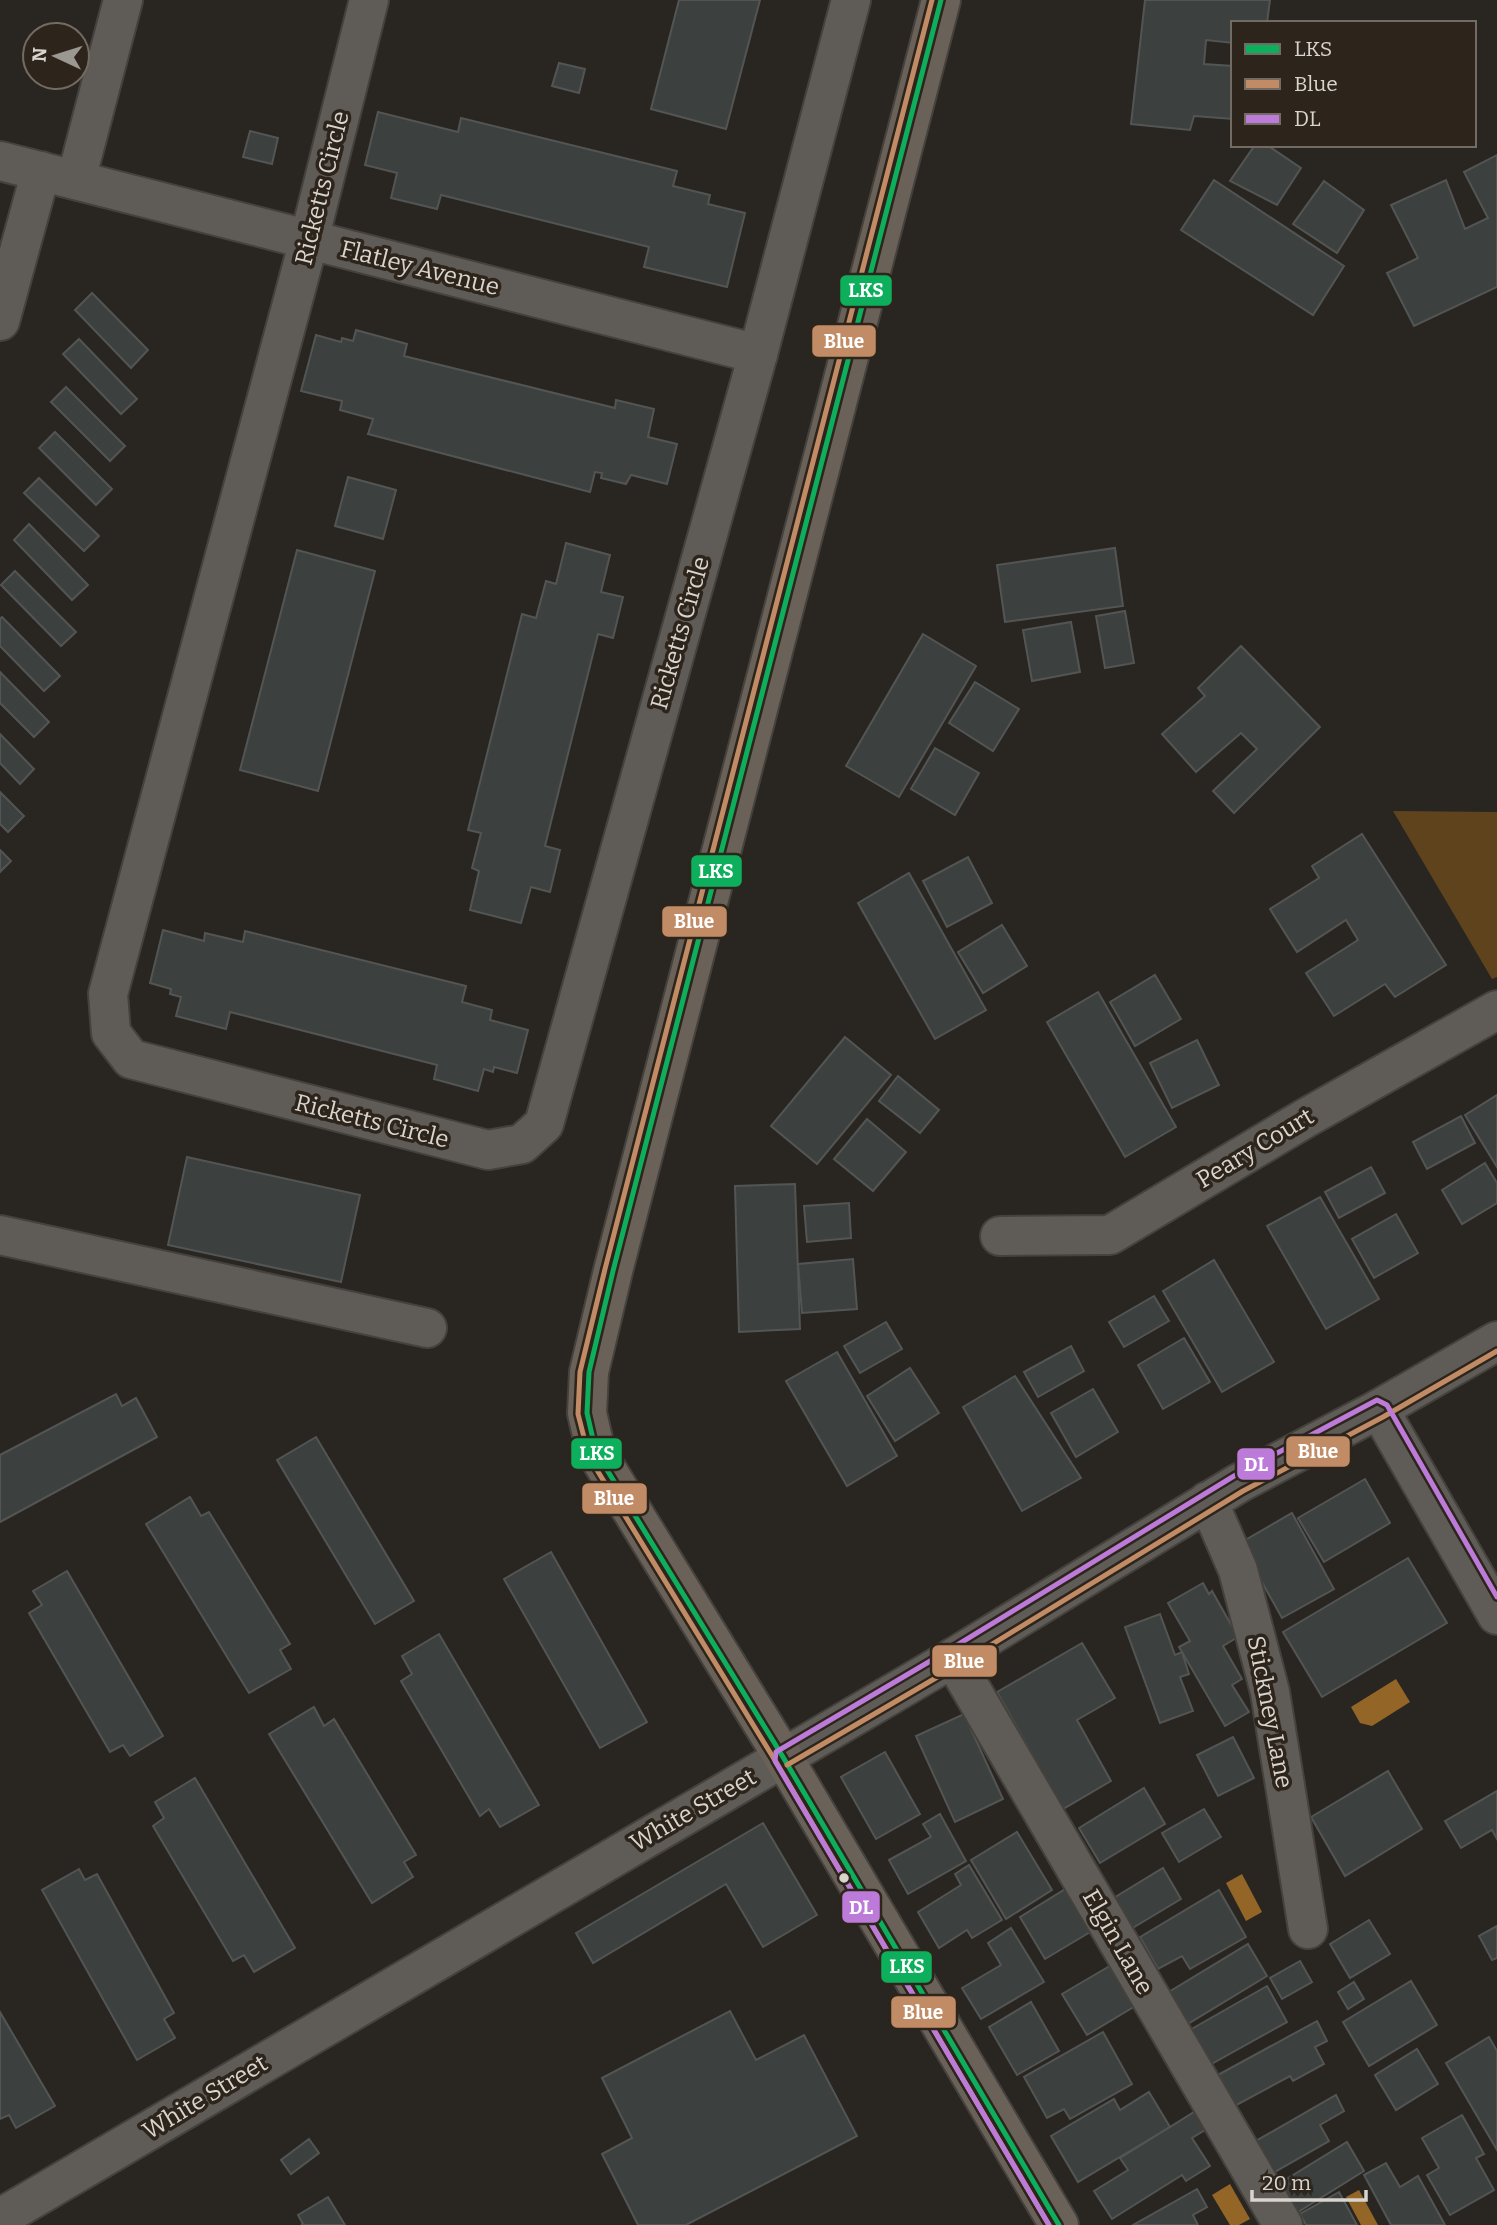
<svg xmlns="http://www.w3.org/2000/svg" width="1497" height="2225" font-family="Bitter,serif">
  <rect width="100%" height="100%" fill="#292520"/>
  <polygon fill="#5f431d" points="1393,811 1497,812 1497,977 1492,979"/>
  <g fill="#936627">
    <polygon points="1396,1679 1410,1702 1372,1726 1360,1723 1351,1707"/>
    <polygon points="1242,1874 1262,1912 1246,1921 1226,1883"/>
    <polygon points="1230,2184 1250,2219 1239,2225 1230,2225 1212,2195"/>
    <polygon points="1359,2190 1378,2225 1361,2225 1346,2197"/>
  </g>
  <g fill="#3c413f" stroke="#535554" stroke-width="2">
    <polygon points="679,0 760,0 726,129 651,109"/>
    <polygon points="1145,0 1270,0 1267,23 1233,23 1233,43 1206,40 1204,64 1233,66 1233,119 1194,116 1190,130 1131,124"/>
    <polygon points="559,63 585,69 579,93 552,86"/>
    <polygon points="378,112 458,132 461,118 677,171 673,186 710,195 708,204 745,213 727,287 644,267 649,247 441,195 437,209 391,198 397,173 365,165"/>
    <polygon points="250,131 278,138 272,164 243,157"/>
    <polygon points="1255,145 1267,145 1301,168 1277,205 1230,181"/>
    <polygon points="1497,155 1497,287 1414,326 1387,273 1418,258 1391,205 1446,180 1465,229 1488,218 1464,172"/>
    <polygon points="1214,180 1344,266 1313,315 1181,230"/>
    <polygon points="1324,181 1364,210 1337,253 1293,224"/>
    <polygon points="92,293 148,350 131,368 75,310"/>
    <polygon points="356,330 407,344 404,356 615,408 616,400 654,409 648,437 677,444 667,484 631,475 626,484 601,478 602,473 595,472 590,492 368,434 373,419 340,410 342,401 301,391 316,335 341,342 342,338 353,341"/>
    <polygon points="79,339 137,399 121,414 63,354"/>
    <polygon points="66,387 125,446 110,461 51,402"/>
    <polygon points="55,432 112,489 96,505 39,448"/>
    <polygon points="348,477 396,490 383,539 335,526"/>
    <polygon points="39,478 99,536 84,551 24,493"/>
    <polygon points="29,524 88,585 72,600 14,540"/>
    <polygon points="566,543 610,555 601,592 623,597 613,638 598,634 545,846 560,850 550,892 531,887 521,923 470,910 479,871 472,868 481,833 468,830 522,614 536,618 546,581 556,584"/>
    <polygon points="1115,548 1123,606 1005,622 997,565"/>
    <polygon points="297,550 375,571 318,791 240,770"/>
    <polygon points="15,571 76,632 61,646 1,585"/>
    <polygon points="1125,611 1134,663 1105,668 1096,616"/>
    <polygon points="2,617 60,676 44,691 0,646 0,619"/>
    <polygon points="1071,622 1080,672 1032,681 1023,630"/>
    <polygon points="923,634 976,666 899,797 846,766"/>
    <polygon points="1241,646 1320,727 1234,813 1213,791 1257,749 1241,733 1196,772 1162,734 1205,696 1198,688"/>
    <polygon points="0,672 49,722 34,737 0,703"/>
    <polygon points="975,682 1019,709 993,751 949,723"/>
    <polygon points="0,734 34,769 20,784 0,763"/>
    <polygon points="935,748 979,773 955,815 911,789"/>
    <polygon points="0,792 24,816 8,832 0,824"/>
    <polygon points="1362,834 1446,965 1395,997 1385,984 1334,1016 1306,973 1358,940 1346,920 1297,952 1270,909 1319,878 1312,866"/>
    <polygon points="0,850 11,861 0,872"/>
    <polygon points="968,857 992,903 947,927 923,881"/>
    <polygon points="909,873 986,1010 935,1039 858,903"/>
    <polygon points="1002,925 1027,966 983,993 958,952"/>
    <polygon points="163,930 204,941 205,933 243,942 245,931 466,986 462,1002 492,1010 490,1020 528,1030 517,1073 494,1067 493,1072 484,1069 478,1091 434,1079 437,1065 230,1012 226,1029 176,1016 181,997 170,994 171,989 150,983"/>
    <polygon points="1155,975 1181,1019 1135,1046 1110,1002"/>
    <polygon points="1098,992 1176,1127 1125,1157 1047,1022"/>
    <polygon points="845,1037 891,1075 817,1164 771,1126"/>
    <polygon points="1197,1040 1219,1085 1172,1108 1150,1063"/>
    <polygon points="898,1076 939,1110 920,1133 879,1101"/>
    <polygon points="1497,1095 1497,1167 1465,1115"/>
    <polygon points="1461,1116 1475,1143 1427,1169 1413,1142"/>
    <polygon points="867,1119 906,1152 873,1191 834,1159"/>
    <polygon points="187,1157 360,1195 341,1282 168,1245"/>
    <polygon points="1485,1163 1497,1183 1497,1203 1462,1224 1442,1190"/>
    <polygon points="1371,1167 1385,1193 1339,1218 1325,1192"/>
    <polygon points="795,1184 800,1329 739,1332 735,1186"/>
    <polygon points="1320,1197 1379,1299 1326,1329 1267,1226"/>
    <polygon points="849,1203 851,1238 807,1242 804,1206"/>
    <polygon points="1396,1214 1418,1253 1374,1278 1352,1239"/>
    <polygon points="853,1259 857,1309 802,1313 798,1264"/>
    <polygon points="1214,1260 1274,1362 1222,1392 1163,1291"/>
    <polygon points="1154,1296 1169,1321 1124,1347 1109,1322"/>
    <polygon points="886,1322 902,1349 860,1373 844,1346"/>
    <polygon points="1184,1338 1210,1382 1163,1409 1138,1365"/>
    <polygon points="1071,1346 1084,1371 1038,1397 1024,1372"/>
    <polygon points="837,1352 897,1456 847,1486 786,1381"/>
    <polygon points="910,1368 939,1413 895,1441 867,1396"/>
    <polygon points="1015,1376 1081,1478 1022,1511 963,1407"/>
    <polygon points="1093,1389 1118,1432 1076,1457 1051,1413"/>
    <polygon points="116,1394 122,1406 136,1398 157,1437 0,1522 0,1455"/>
    <polygon points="316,1437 414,1601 375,1624 277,1460"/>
    <polygon points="1365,1479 1390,1523 1324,1562 1298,1518"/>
    <polygon points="190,1497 201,1516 209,1512 290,1644 280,1650 291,1669 249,1693 146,1524"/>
    <polygon points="1292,1513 1334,1589 1282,1618 1240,1543"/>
    <polygon points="551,1552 647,1722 600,1748 504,1579"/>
    <polygon points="1408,1558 1447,1623 1322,1697 1283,1632"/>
    <polygon points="67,1571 163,1736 130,1756 123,1745 110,1752 29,1613 42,1605 33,1591"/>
    <polygon points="1203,1583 1209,1594 1212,1591 1238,1637 1223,1646 1242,1679 1232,1685 1249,1712 1225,1726 1179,1647 1190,1641 1168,1603"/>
    <polygon points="1160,1614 1175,1655 1182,1652 1189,1674 1180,1677 1193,1711 1160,1723 1125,1627"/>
    <polygon points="439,1634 539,1805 500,1827 489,1809 480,1816 401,1681 412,1674 402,1656"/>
    <polygon points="1082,1643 1115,1698 1077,1720 1111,1781 1063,1809 997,1692"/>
    <polygon points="314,1707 324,1726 334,1719 416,1855 404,1862 413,1877 372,1903 269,1734"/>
    <polygon points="964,1714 1003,1799 955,1822 916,1736"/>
    <polygon points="1233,1737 1254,1778 1218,1796 1197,1755"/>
    <polygon points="885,1752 920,1814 876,1839 841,1777"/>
    <polygon points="1388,1771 1422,1829 1345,1876 1311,1817"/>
    <polygon points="195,1778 295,1948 254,1972 244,1955 233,1961 153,1826 164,1818 155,1802"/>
    <polygon points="1144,1788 1165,1824 1100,1863 1079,1828"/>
    <polygon points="1497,1791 1497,1839 1492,1830 1461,1848 1445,1821"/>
    <polygon points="1204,1809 1221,1837 1179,1862 1162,1833"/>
    <polygon points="940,1814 966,1861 908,1894 889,1860 931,1837 923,1824"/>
    <polygon points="763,1823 817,1915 763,1947 726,1884 593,1963 576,1933"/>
    <polygon points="1017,1832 1052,1890 1006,1919 971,1860"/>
    <polygon points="969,1865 1002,1920 972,1938 967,1930 939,1948 918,1912 961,1885 955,1874"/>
    <polygon points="1163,1868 1181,1899 1126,1932 1107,1902"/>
    <polygon points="79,1869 85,1880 97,1874 174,2013 164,2019 175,2038 137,2060 42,1890"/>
    <polygon points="1067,1888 1092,1931 1045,1959 1020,1917"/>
    <polygon points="1219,1890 1246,1937 1190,1969 1182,1956 1158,1969 1140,1937"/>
    <polygon points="1369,1920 1390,1954 1350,1978 1330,1944"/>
    <polygon points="1497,1926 1497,1958 1492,1960 1479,1936"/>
    <polygon points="1011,1928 1044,1982 981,2019 962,1988 1001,1965 988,1943"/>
    <polygon points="1248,1944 1267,1976 1186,2025 1167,1993"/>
    <polygon points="1300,1961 1312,1982 1282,1999 1270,1978"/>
    <polygon points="1113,1964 1137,2005 1087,2035 1062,1994"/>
    <polygon points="1411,1981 1437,2025 1369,2066 1343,2022"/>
    <polygon points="1354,1982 1364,1999 1348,2009 1338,1992"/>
    <polygon points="1267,1986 1287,2022 1208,2066 1188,2031"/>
    <polygon points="1031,2002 1059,2051 1017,2075 989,2027"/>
    <polygon points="730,2011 756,2060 804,2035 857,2136 686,2225 638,2225 602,2154 632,2138 602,2078"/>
    <polygon points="0,2012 55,2106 16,2128 9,2115 0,2119"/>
    <polygon points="1317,2021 1327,2041 1315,2047 1324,2064 1293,2081 1290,2076 1233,2107 1216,2076"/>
    <polygon points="1103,2032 1132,2084 1070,2119 1064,2109 1047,2118 1024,2077"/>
    <polygon points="1489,2037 1497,2051 1497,2150 1446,2063"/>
    <polygon points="1417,2049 1438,2084 1396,2110 1375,2075"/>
    <polygon points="1149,2092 1170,2127 1078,2182 1051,2136 1114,2099 1120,2110"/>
    <polygon points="1336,2095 1344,2111 1320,2125 1329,2141 1271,2174 1254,2142"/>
    <polygon points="1199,2109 1210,2127 1192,2138 1210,2166 1186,2181 1182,2175 1112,2219 1094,2191 1128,2170 1120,2158"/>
    <polygon points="1462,2115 1484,2154 1476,2158 1494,2190 1450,2215 1427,2175 1439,2168 1422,2138"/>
    <polygon points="309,2139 319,2153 291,2174 281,2160"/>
    <polygon points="1347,2142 1364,2171 1298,2212 1280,2183"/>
    <polygon points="1386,2163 1400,2187 1418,2176 1445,2225 1391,2225 1364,2175"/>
    <polygon points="1197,2189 1207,2207 1193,2215 1198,2225 1133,2225"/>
    <polygon points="1339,2192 1357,2225 1306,2225 1300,2214"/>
    <polygon points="328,2197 345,2225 301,2225 303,2224 298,2215"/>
  </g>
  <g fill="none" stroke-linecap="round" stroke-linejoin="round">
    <g stroke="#45413d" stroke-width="42">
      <g id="minor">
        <polyline points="369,0 309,240 108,994 111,1033 131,1059 488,1150 522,1144 544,1124 758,354 851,0"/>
        <polyline points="0,161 758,354"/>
        <polyline points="76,180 123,0"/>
        <polyline points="0,321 41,171"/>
        <polyline points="0,1235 427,1328"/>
        <polyline points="1000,1236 1110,1235 1304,1119 1497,1010"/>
        <polyline points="1379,1409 1497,1615"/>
        <polyline points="1208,1501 1238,1570 1270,1692 1308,1929"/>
        <polyline points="953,1658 1283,2225"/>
        <polyline points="0,2218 953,1658 1239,1483 1379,1409 1497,1341"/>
      </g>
    </g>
    <g stroke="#45413d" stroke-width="42">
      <polyline id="major" points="941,0 613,1271 589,1372 587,1413 596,1452 783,1757 1059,2225"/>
    </g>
    <use href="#minor" stroke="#5f5b57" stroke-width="38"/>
    <use href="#major" stroke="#6a6259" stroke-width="38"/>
    <g stroke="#2d251c" stroke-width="10">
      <polyline id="bus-1" points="941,0 613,1271 589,1372 587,1413 596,1452 783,1757 1059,2225"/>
    </g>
    <g stroke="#2d251c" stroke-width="10">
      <g id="bus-2">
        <polyline points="932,0 605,1269 580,1372 578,1414 589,1457 776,1762 1049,2225"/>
        <polyline points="787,1765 958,1665 1243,1491 1383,1417 1497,1351"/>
      </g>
    </g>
    <g stroke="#2d251c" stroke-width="10">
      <polyline id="bus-3" points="1049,2225 775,1761 776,1752 949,1650 1234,1476 1377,1400 1387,1405 1497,1597"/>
    </g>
    <use href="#bus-1" stroke="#0daf5c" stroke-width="5"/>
    <use href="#bus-2" stroke="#c18c65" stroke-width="5"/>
    <use href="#bus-3" stroke="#bd7bd9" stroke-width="5"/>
  </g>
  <circle fill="#d9d4ce" stroke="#2d251c" stroke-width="2.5" cx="844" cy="1878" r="6"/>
  <g text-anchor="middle" stroke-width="7" stroke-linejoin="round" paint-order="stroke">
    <g font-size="24" fill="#d9d4ce" stroke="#2d251c">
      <text transform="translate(322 188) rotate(-76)" y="8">Ricketts Circle</text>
      <text transform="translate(420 268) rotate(14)" y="8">Flatley Avenue</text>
      <text transform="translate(680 633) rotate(-74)" y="8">Ricketts Circle</text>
      <text transform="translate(372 1121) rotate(14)" y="8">Ricketts Circle</text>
      <text transform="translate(1255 1148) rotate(-31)" y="8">Peary Court</text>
      <text transform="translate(1270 1712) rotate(79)" y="8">Stickney Lane</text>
      <text transform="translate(693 1810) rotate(-30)" y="8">White Street</text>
      <text transform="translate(1118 1942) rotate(60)" y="8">Elgin Lane</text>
      <text transform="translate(205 2097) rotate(-31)" y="8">White Street</text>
    </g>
  </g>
  <g stroke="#2d251c" stroke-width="2.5">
    <rect x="839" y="274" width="54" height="33" rx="7" fill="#0daf5c"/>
    <rect x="811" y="324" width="66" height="34" rx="7" fill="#c18c65"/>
    <rect x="690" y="854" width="53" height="34" rx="7" fill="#0daf5c"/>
    <rect x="661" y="905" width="67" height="33" rx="7" fill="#c18c65"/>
    <rect x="1285" y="1435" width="66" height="33" rx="7" fill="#c18c65"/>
    <rect x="570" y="1437" width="53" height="33" rx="7" fill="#0daf5c"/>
    <rect x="1236" y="1447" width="40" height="34" rx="7" fill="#bd7bd9"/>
    <rect x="581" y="1482" width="67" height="33" rx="7" fill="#c18c65"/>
    <rect x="931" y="1644" width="67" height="34" rx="7" fill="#c18c65"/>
    <rect x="841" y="1890" width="40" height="34" rx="7" fill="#bd7bd9"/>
    <rect x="880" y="1950" width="53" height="34" rx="7" fill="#0daf5c"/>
    <rect x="890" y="1995" width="67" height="34" rx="7" fill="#c18c65"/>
  </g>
  <g font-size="19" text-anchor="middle" font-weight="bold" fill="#fff">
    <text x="866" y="297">LKS</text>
    <text x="844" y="348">Blue</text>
    <text x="716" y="878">LKS</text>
    <text x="694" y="928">Blue</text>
    <text x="1318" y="1458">Blue</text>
    <text x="597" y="1460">LKS</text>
    <text x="1256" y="1471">DL</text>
    <text x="614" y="1505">Blue</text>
    <text x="964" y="1668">Blue</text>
    <text x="861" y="1914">DL</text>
    <text x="907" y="1973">LKS</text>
    <text x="923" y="2019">Blue</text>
  </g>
  <rect x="1231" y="21" width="245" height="126" fill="#2d251c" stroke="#726b63" stroke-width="2"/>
  <rect x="1245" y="44" width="35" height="10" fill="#0daf5c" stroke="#726b63" stroke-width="2"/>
  <text x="1294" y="56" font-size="21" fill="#d9d4ce">LKS</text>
  <rect x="1245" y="79" width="35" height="10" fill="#c18c65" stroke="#726b63" stroke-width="2"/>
  <text x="1294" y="91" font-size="21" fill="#d9d4ce">Blue</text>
  <rect x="1245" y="114" width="35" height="10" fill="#bd7bd9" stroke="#726b63" stroke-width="2"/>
  <text x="1294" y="126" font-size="21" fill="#d9d4ce">DL</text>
  <g transform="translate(56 56) rotate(274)"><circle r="33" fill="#2d251c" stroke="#726b63" stroke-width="2"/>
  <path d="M0-5L12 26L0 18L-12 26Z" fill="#9b9791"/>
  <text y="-10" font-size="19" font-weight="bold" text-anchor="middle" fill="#d9d4ce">N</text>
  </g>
  <path d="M1252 2190v10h114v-10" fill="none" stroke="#d9d4ce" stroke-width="3.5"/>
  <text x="1262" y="2190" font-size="21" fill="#d9d4ce" stroke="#2d251c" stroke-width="5" paint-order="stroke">20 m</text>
</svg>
